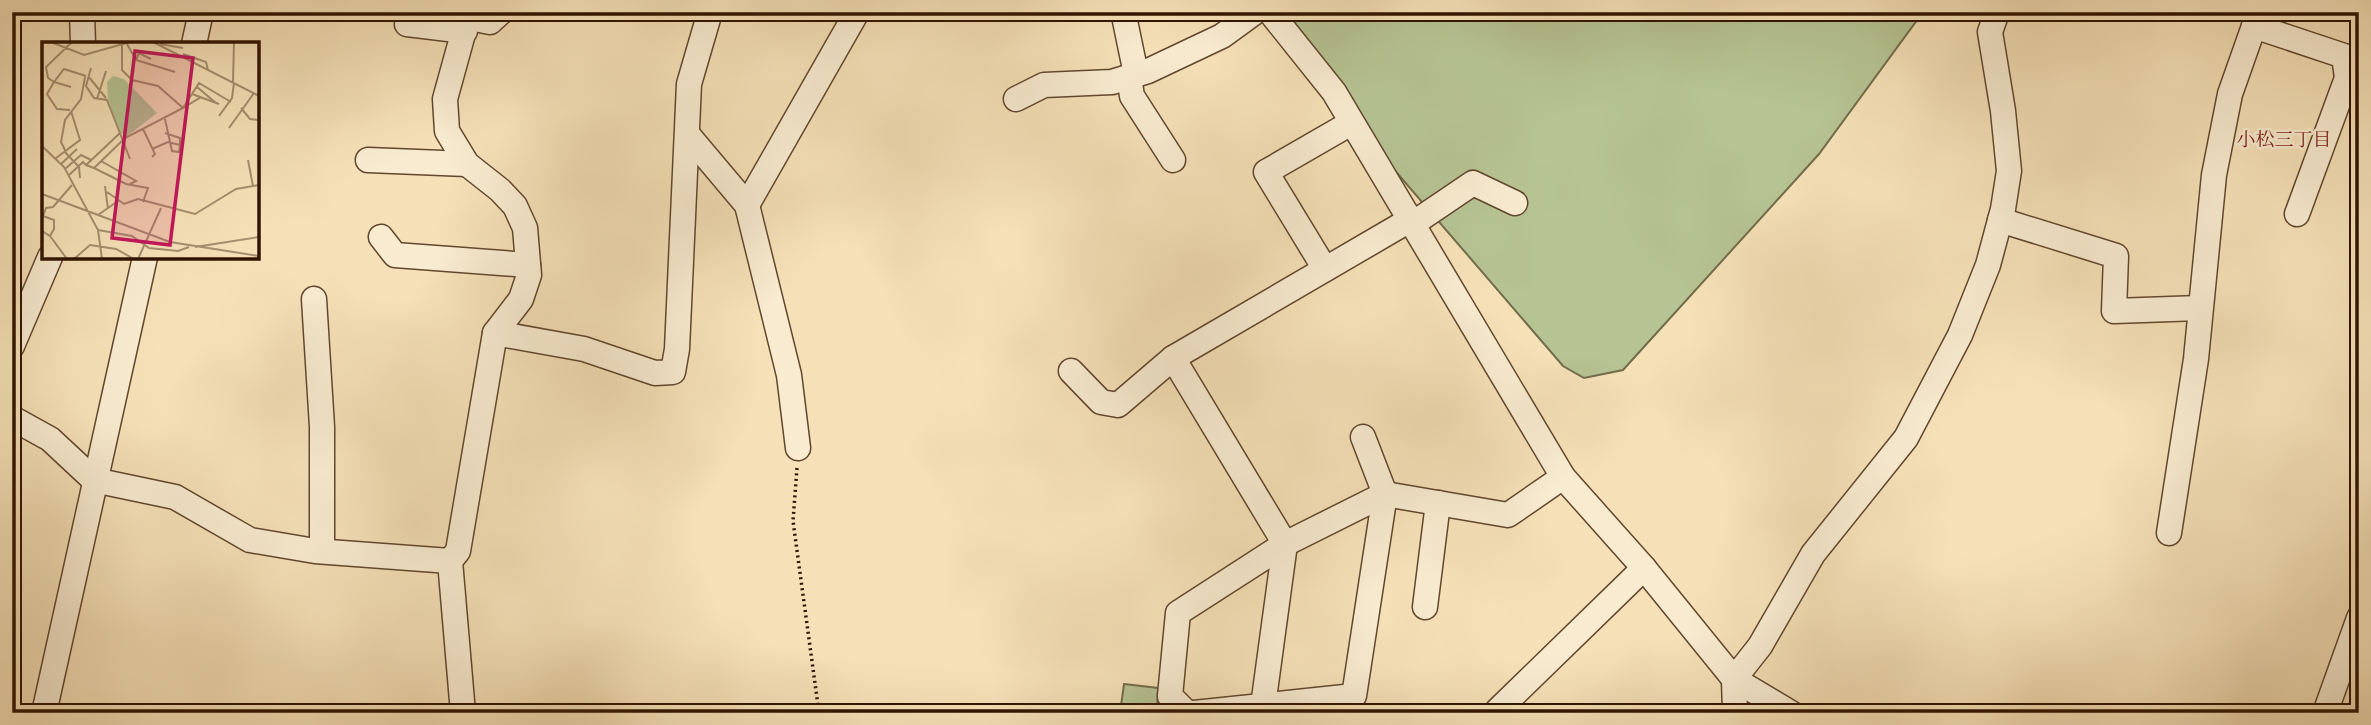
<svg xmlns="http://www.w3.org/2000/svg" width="2371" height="725" font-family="'Libre Caslon Text','Noto Serif JP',serif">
  <rect width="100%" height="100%" fill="#f5e0b7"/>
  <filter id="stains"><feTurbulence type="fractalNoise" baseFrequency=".00286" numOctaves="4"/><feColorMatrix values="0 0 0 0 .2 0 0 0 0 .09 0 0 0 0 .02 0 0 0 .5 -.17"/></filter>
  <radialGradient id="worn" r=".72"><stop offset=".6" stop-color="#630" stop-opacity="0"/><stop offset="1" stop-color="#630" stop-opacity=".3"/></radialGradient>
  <g fill="#b6c393" stroke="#736c4a" stroke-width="2">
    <polygon points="1280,12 1923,12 1819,154 1623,370 1584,378 1563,366 1293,52"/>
    <polygon points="1124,684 1158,688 1157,713 1120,713"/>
  </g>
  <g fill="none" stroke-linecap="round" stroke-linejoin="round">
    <g stroke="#61472e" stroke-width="27">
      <g id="minor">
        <polyline points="82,12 83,44"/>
        <polyline points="1270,12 1334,92 1563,477 1644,568 1734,679 1791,713"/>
        <polyline points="1124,16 1136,74"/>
        <polyline points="470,18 490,22 501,12"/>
        <polyline points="407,24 465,31"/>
        <polyline points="2254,26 2344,56 2347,78 2297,214"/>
        <polyline points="194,44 201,12"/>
        <polyline points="1129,77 1132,96 1173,160"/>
        <polyline points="1016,99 1044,85 1112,82 1148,71 1222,36 1255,12"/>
        <polyline points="688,135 747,205 789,375 798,448"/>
        <polyline points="368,160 467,164"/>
        <polyline points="747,205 857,12"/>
        <polyline points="2000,220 2116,256 2114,311 2200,308"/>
        <polyline points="1411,225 1473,183 1515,203"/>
        <polyline points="381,237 395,255 528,265"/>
        <polyline points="1325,269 1266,172 1351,123"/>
        <polyline points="314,299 322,427 322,551"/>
        <polyline points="495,333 584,349 655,373 673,372 677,349 689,84 710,12"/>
        <polyline points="12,346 50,257"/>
        <polyline points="1173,358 1285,544 1263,706"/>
        <polyline points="1071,371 1101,402 1118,405 1173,358 1408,221"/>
        <polyline points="12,418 50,439 94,480 175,497 250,540 315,551 450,561"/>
        <polyline points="2169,533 2196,359 2214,175 2230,94 2254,26 2263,12"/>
        <polyline points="1425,607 1438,503"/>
        <polyline points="1497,711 1644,568"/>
        <polyline points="44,713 145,257"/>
        <polyline points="463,713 450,561 458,551 495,333 521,299 529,275 525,228 515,206 500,190 467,164 447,131 445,99 469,12"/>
        <polyline points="1187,713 1170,696 1178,613 1285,544 1385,494 1508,515 1563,477"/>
        <polyline points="1194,713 1354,696 1385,494 1363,437"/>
        <polyline points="1735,713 1734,679 1760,646 1813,554 1906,438 1960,335 1988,265 2003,209 2009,171 2003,111 1990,32 1997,12"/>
        <polyline points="2325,713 2359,618"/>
      </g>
    </g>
    <polyline stroke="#301400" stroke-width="3.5" stroke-dasharray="2 3.5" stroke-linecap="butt" points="797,468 793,521 819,713"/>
    <use href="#minor" stroke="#f8ebd0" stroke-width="24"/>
  </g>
  <g text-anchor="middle" stroke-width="5" stroke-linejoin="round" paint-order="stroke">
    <g font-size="19" fill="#7a1f14" stroke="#f8ebd0">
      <text x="2284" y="146">小松三丁目</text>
    </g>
  </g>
  <g transform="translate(42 42)">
    <rect width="217" height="217" fill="#f5e0b7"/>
    <path d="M71,34l11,3 33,34 -31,24 -7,-6 -11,-32 -1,-17z" fill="#b6c393"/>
    <path fill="none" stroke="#a68e6e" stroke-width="2" d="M9,0l33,13 46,-13M111,0l106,54M85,2l9,16 39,12M118,2l23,4M80,3v25l10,10 26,6 25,22 18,-11M141,12l23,8 2,8M94,18l3,-7 12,6M49,26l-5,18 8,12 13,2 23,59M46,34l18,22M6,36l-2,-11 26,-25M6,36l6,4 10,-13 22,7M191,40l1,-40M155,45l19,16M150,52l27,10M55,57l9,-28M199,66l9,11 9,1M28,68l-13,-1 -10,-15 7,-12 17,5M177,74l13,-18 2,-15M123,77l7,32 7,1 1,-7M187,86l25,-35M101,87l12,25 -3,3M123,91l15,5v7M0,104l22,21 34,63 4,29M110,107l16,-7 12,3M23,108l-4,-8 4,-22 16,-21 4,-22M22,109l15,16 1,11M14,116l24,-18 -9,-29M206,118l5,26M59,119l35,20 -6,3M19,122l16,-15M44,123l8,3 31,-30 58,-30 16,-25 32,19M52,126l32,16 22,4 -5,14M23,127l16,-14 10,5M26,134l15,-14 3,3 34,-32M63,144l3,23M65,150l17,12 14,-5M0,152l128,48 89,14M96,157l57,15 41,-25 23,-4M56,173l20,-14M1,174l3,-8 7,-1 19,-22M56,188l34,6 17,12 29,3 11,-4M0,189l8,5 4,-7v-9l-11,-4M8,194l17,23M153,205l64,-10M32,217l16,-14 26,4 18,10M96,217l23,-51"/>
    <path fill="#c2185b" fill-opacity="0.15" stroke="#c2185b" stroke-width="3.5" d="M93,9l58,7 -23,187 -58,-7z"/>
    <rect width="217" height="217" fill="none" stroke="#301400" stroke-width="3.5"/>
  </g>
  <rect width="2371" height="725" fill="none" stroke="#f5e0b7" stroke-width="42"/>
  <rect x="14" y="14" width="2343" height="697" fill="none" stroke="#301400" stroke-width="3.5"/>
  <rect x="21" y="21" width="2329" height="683" fill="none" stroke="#301400" stroke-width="2"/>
  <rect width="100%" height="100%" filter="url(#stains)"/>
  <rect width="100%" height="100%" fill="url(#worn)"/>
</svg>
